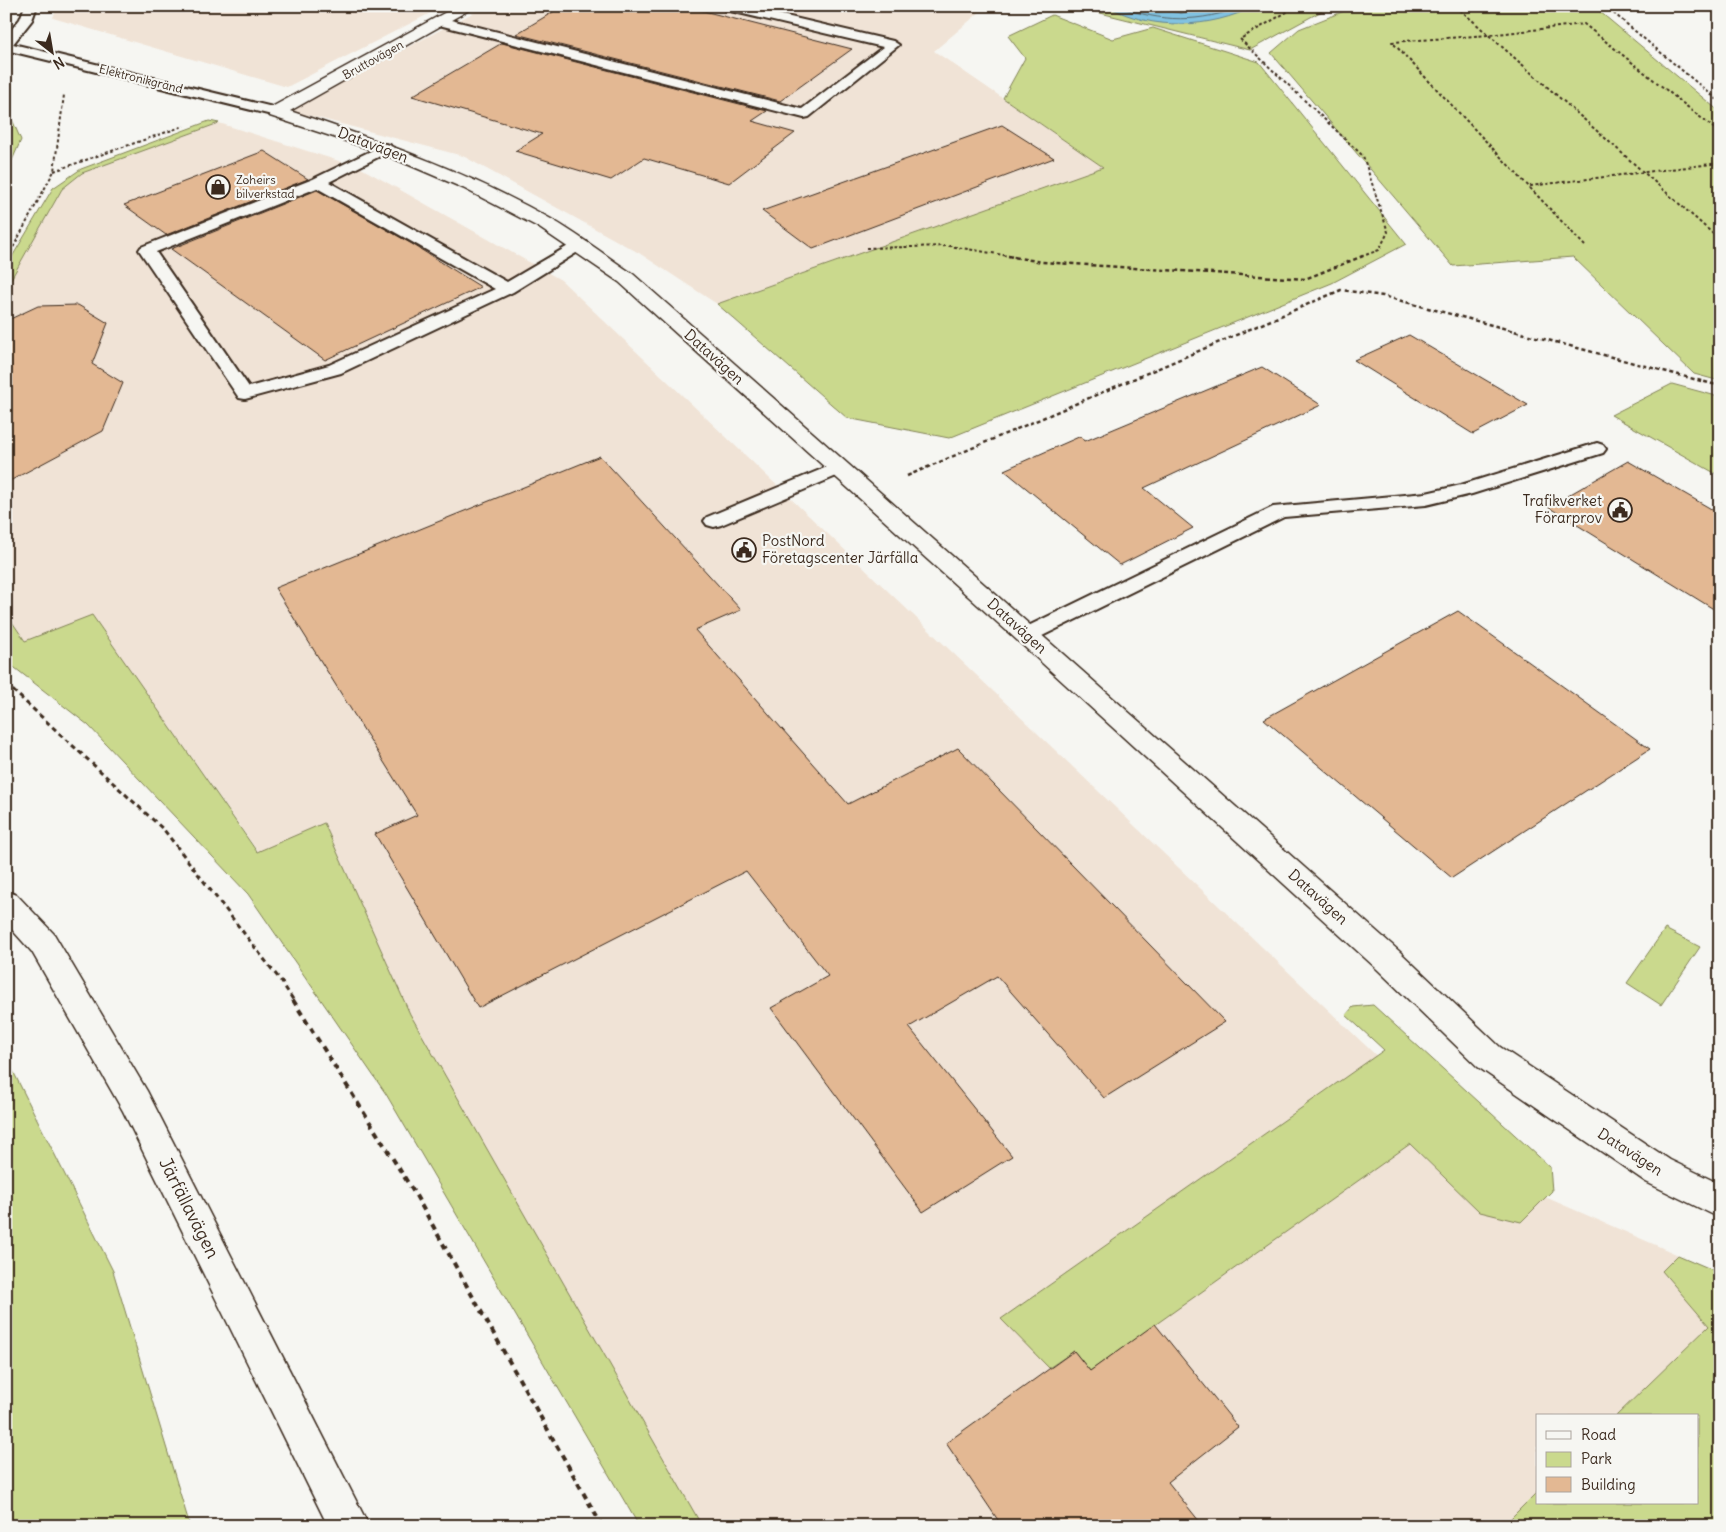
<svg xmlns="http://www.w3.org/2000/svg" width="1726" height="1532" font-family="Delius,sans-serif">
  <rect width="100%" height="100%" fill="#f6f6f2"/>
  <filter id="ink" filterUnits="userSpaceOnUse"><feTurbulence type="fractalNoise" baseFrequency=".02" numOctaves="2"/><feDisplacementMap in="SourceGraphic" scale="10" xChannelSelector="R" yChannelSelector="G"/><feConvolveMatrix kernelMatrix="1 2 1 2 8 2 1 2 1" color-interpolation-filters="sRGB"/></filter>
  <g filter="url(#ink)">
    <g fill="#f0e3d6" fill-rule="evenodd">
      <polygon points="57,6 444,6 287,87 53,18"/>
      <polygon points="486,6 987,6 934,51 1103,167 717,304 639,253 463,156 288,110"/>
      <path d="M219,123l142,45 200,112 947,901 212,92v253h-1025l-285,-512 -86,-191 -66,29 -166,-236 -67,25 -19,-28v-325l56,-99 20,-16zM1537,1416h160v87h-160z"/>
    </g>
    <g fill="#cad98d" stroke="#828256">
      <polygon points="1072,6 1331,6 1250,50"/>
      <polygon points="1357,6 1593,6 1720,112 1720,381 1694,374 1573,257 1453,266 1271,53 1299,29"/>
      <polygon points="1052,15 1113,39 1153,28 1259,62 1406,244 1332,283 949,438 847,418 717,304 1103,167 1003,98 1025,58 1008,36"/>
      <polygon points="6,106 21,140 6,174"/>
      <polygon points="209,121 219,123 82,173 62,189 6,288 6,267 53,188 81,169"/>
      <polygon points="1672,384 1720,397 1720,476 1611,415"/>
      <polygon points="6,613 25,641 92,615 257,852 324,823 410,1014 702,1526 639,1526 386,1094 248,894 88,725 6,661"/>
      <polygon points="1665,929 1700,947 1661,1005 1627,983"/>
      <polygon points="1373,1005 1550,1167 1552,1191 1521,1222 1480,1212 1410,1144 1090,1371 1074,1351 1049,1368 1001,1319 1384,1050 1346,1015 1353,1007"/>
      <polygon points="6,1057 113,1271 190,1526 6,1526"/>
      <polygon points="1678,1255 1720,1273 1720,1526 1503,1526 1537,1492 1537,1503 1697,1503 1697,1416 1616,1416 1709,1326 1662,1271"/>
    </g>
    <path fill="#81c2e1" stroke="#658593" d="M1107,6h148c-45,23 -103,25 -148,0z"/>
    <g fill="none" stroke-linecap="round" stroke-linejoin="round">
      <g stroke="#57676c" stroke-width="1">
        <path d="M1117,6c45,17 82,17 127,0"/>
        <polyline points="1138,6 1181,13 1223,6"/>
      </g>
    </g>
    <g fill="#e3b893" stroke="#3b2a1e">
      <polygon points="563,6 684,6 852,49 780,101 516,34"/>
      <polygon points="502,43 767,111 752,121 795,133 729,183 644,158 611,180 515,151 542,134 412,96"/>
      <polygon points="1002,125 1054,158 813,249 762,211"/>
      <polygon points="264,151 308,179 166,235 124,205"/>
      <polygon points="317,190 412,244 481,287 325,360 171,249"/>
      <polygon points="78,305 108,323 92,364 123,383 103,431 6,483 6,321 38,306"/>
      <polygon points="1409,335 1528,405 1473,434 1354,360"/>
      <polygon points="1262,367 1321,405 1144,488 1193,528 1120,565 1004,470 1081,436 1085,441"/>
      <polygon points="600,456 741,610 695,630 848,804 958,748 1225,1022 1104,1098 997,976 909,1027 1012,1156 923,1212 771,1008 828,976 746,871 478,1008 375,834 417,815 275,588"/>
      <polygon points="1628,461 1720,514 1720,613 1548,507"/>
      <polygon points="1458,611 1650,749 1452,878 1264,719"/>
      <polygon points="1155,1324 1238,1427 1168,1482 1203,1526 1002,1526 946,1443 1074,1351 1090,1371"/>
    </g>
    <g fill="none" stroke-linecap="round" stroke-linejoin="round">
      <g stroke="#3b2a1e" stroke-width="4">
        <g id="service">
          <polygon points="25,6 37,6 32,20 13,44 281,109 283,112 276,116 6,50 6,36 20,19"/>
          <polygon points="720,6 743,6 893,41 899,45 809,117 804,118 439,25 437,22 443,18 802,109 883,47 726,10"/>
          <path d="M385,144l5,1 2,3 -2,3 -61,31 178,100 68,-40h12l2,3 -76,47 -172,81 -96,26 -6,-1 -100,-148 2,-3 172,-68zM317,188l178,101 -166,76 -80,22 -93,-135z"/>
          <polygon points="1597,443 1603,445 1606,449 1603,453 1472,494 1426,505 1284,517 1034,640 1027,642 1020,640 1017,635 1020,630 1273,507 1426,493 1461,485"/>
          <polygon points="839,462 846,464 848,468 846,472 721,525 714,527 707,525 704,521 707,517"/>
        </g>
      </g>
      <g stroke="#3b2a1e" stroke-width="3">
        <path id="minor" d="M457,6h19l-186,105c90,30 178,61 261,108 28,16 55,37 82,55l766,677 101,96 170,113 50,24v34l-74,-36 -168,-115 -101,-98 -359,-328 -399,-359 -81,-55 -75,-39 -84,-36 -109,-36 -2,-4 2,-4z"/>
      </g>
      <g stroke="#3b2a1e" stroke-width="3">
        <polygon id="tertiary" points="6,891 17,895 54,934 147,1091 369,1526 328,1526 123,1111 32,952 6,923"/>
      </g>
      <g stroke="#3b2a1e" stroke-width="2" stroke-dasharray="3 2.5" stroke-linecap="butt">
        <polyline points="1297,6 1240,39 1363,156 1388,232 1379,250 1360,257"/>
        <polyline points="1456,6 1720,240"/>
        <polyline points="1605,6 1720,102"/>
        <polyline points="54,171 184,126"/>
        <polyline points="1530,186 1720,163"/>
        <polyline points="1585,246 1392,42 1489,35 1584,24 1720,133"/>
        <polyline points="866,248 950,246 1015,257"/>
        <polyline points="8,257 54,171 64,95"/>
      </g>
      <g stroke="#3b2a1e" stroke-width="2.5" stroke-dasharray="4 3" stroke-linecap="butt">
        <polyline points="1008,256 1042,262 1305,279 1363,256"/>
        <polyline points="6,261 9,256"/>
        <polyline points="907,476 1341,290 1383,296 1720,386"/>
      </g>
      <polyline stroke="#3b2a1e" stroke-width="3" stroke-dasharray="5 4" stroke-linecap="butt" points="6,684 164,830 281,981 294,1001"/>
      <polyline stroke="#3b2a1e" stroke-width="4" stroke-dasharray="6 5" stroke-linecap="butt" points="293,1000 415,1194 602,1526"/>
      <use href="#service" fill="#f6f6f2" fill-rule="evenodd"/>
      <use href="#minor" fill="#f6f6f2" fill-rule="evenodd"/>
      <use href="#tertiary" fill="#f6f6f2" fill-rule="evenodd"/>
    </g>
  </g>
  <defs>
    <g id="shop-ring" transform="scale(1.25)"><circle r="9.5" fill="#f6f6f2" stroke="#3b2a1e" stroke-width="1.5"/><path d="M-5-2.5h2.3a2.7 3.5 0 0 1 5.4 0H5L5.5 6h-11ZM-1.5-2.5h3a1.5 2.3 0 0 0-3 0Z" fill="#3b2a1e"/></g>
    <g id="civic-ring" transform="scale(1.25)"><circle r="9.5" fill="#f6f6f2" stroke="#3b2a1e" stroke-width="1.5"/><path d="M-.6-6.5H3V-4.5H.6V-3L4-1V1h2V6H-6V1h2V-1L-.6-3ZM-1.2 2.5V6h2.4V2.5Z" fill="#3b2a1e"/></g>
  </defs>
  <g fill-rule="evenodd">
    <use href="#shop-ring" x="218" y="187"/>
    <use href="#civic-ring" x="1620" y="510"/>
    <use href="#civic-ring" x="744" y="550"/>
  </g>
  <g text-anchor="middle" stroke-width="4.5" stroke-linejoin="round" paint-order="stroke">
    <g font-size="12" fill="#3b2a1e" stroke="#f6f6f2">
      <text transform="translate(373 60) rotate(-29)" y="4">Bruttovägen</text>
      <text transform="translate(141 79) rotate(14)" y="4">Elektronikgränd</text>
    </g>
    <g font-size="12" fill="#3b2a1e" stroke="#f6f6f2" text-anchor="start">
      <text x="236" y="184">Zoheirs<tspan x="236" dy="14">bilverkstad</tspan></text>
    </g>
    <g font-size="15" fill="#3b2a1e" stroke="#f6f6f2">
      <text transform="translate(373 145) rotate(21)" y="5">Datavägen</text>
      <text transform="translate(714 357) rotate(42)" y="5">Datavägen</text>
      <text transform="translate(1017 626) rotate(42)" y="5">Datavägen</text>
      <text transform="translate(1318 897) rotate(42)" y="5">Datavägen</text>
      <text transform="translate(1630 1152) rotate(33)" y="5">Datavägen</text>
    </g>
    <g font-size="15" fill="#3b2a1e" stroke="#f6f6f2" text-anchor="end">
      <text x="1602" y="506">Trafikverket<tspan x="1602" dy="17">Förarprov</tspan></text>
      <text x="762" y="546" text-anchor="start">PostNord<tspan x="762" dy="17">Företagscenter Järfälla</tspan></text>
    </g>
    <g font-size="18" fill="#3b2a1e" stroke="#f6f6f2">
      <text transform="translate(189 1208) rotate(63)" y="6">Järfällavägen</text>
    </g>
  </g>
  <rect width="1726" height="1532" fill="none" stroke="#f6f6f2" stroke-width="25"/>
  <rect x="12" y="12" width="1701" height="1507" fill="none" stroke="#3b2a1e" stroke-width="2" filter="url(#ink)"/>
  <rect x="1536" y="1414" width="162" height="90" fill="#f6f6f2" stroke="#aba49d"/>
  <rect x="1546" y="1431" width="25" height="8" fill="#f6f6f2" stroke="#aba49d"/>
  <text x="1581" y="1440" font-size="15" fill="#3b2a1e">Road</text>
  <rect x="1546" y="1452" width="25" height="15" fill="#cad98d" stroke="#aba49d"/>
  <text x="1581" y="1464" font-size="15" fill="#3b2a1e">Park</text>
  <rect x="1546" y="1477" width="25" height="15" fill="#e3b893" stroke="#aba49d"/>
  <text x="1581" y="1490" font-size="15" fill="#3b2a1e">Building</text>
  <g transform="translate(52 52) rotate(149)" stroke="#f6f6f2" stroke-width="4" paint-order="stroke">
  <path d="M0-4L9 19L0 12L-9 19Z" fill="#3b2a1e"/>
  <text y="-8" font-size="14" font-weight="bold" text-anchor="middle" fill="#3b2a1e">N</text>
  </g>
</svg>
